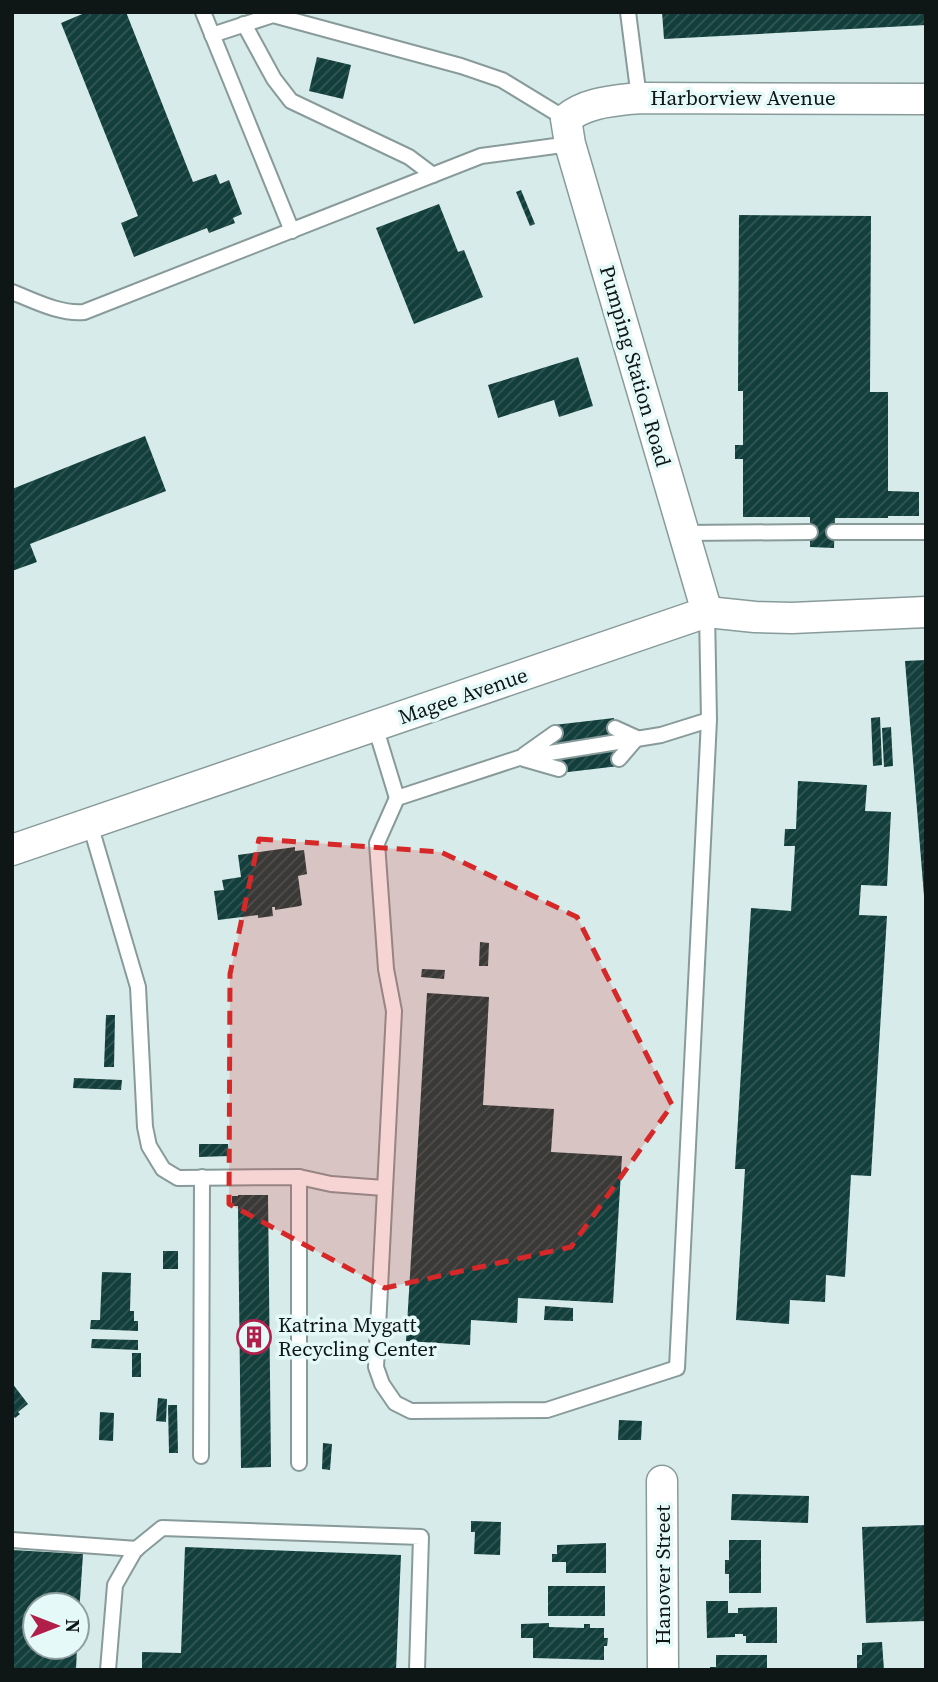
<svg xmlns="http://www.w3.org/2000/svg" width="938" height="1682" font-family="'Source Serif 4',serif">
  <defs>
    <pattern id="building-hatch" width="6" height="6" patternUnits="userSpaceOnUse" patternTransform="scale(1.75)"><rect width="6" height="6" fill="#123e3c"/><path d="M-1 1l2-2M0 6l6-6M5 7l2-2" fill="none" stroke="#335755"/></pattern>
  </defs>
  <rect width="100%" height="100%" fill="#d7ecea"/>
  <g fill="url(#building-hatch)">
    <polygon points="87,12 126,12 193,182 216,174 220,184 229,180 242,214 233,218 235,223 209,233 207,228 134,257 121,223 138,216 61,23"/>
    <polygon points="662,12 926,12 926,25 664,39"/>
    <polygon points="317,57 351,65 343,99 309,91"/>
    <polygon points="521,190 535,224 530,226 516,192"/>
    <polygon points="439,204 458,252 464,250 483,297 414,324 376,228"/>
    <polygon points="739,215 871,216 870,392 888,392 888,491 919,492 919,516 888,516 888,518 835,518 834,548 810,547 810,517 743,517 743,459 735,459 735,445 743,445 743,391 738,391"/>
    <polygon points="578,357 593,406 559,417 554,400 498,418 488,385"/>
    <polygon points="145,436 166,491 30,544 37,562 12,571 12,489"/>
    <polygon points="926,660 926,895 924,896 905,661"/>
    <polygon points="880,717 882,765 873,766 871,718"/>
    <polygon points="614,718 619,766 560,773 554,725"/>
    <polygon points="891,727 893,766 884,767 882,728"/>
    <polygon points="798,781 867,785 865,811 891,812 887,886 861,885 859,915 887,916 871,1176 851,1175 845,1277 826,1275 825,1302 790,1300 789,1324 736,1320 745,1169 735,1169 751,908 791,911 795,846 784,846 785,829 796,829"/>
    <polygon points="295,847 295,851 304,850 307,874 298,876 302,905 300,906 275,910 275,907 272,907 273,916 258,918 258,915 218,920 214,891 224,890 222,880 241,877 238,855"/>
    <polygon points="480,942 489,943 488,966 479,966"/>
    <polygon points="422,969 445,970 444,979 421,977"/>
    <polygon points="427,993 489,997 483,1105 554,1109 551,1152 622,1156 613,1303 518,1298 517,1323 471,1320 470,1345 406,1341"/>
    <polygon points="106,1015 115,1015 114,1067 104,1067"/>
    <polygon points="74,1078 122,1080 121,1090 73,1088"/>
    <polygon points="199,1144 228,1144 229,1156 199,1157"/>
    <polygon points="238,1195 268,1195 271,1467 241,1468 238,1206 232,1206 232,1196 238,1196"/>
    <rect x="163" y="1251" width="15" height="18"/>
    <polygon points="102,1272 131,1273 130,1311 134,1311 134,1321 138,1321 138,1331 90,1329 91,1320 100,1320"/>
    <polygon points="545,1306 573,1308 573,1321 544,1320"/>
    <polygon points="92,1339 138,1340 138,1350 91,1348"/>
    <rect x="132" y="1353" width="9" height="24"/>
    <polygon points="12,1383 28,1404 18,1412 20,1414 15,1418 12,1414"/>
    <polygon points="158,1398 167,1399 166,1422 156,1421"/>
    <polygon points="168,1405 177,1405 178,1453 169,1453"/>
    <polygon points="100,1412 114,1413 113,1441 99,1440"/>
    <polygon points="619,1420 642,1421 641,1440 618,1440"/>
    <polygon points="323,1443 332,1444 330,1470 322,1469"/>
    <polygon points="732,1494 809,1496 808,1523 731,1520"/>
    <polygon points="471,1521 501,1522 500,1555 474,1554 475,1532 471,1532"/>
    <polygon points="926,1525 926,1621 866,1623 862,1527"/>
    <polygon points="729,1540 761,1540 761,1593 729,1593 729,1574 725,1574 725,1560 729,1560"/>
    <polygon points="606,1543 606,1573 566,1573 566,1562 552,1562 552,1554 557,1554 557,1545"/>
    <polygon points="185,1547 401,1555 396,1670 142,1670 142,1652 181,1653"/>
    <polygon points="12,1550 83,1554 79,1614 77,1614 77,1605 35,1605 35,1647 77,1647 76,1670 12,1670"/>
    <rect x="548" y="1586" width="57" height="30"/>
    <polygon points="706,1601 728,1601 728,1613 738,1613 738,1608 777,1607 777,1643 746,1643 746,1636 743,1636 743,1634 735,1634 735,1637 707,1638"/>
    <polygon points="549,1623 549,1627 584,1628 584,1624 590,1624 590,1628 604,1628 604,1638 608,1638 607,1646 604,1646 604,1660 533,1658 533,1638 521,1638 521,1624"/>
    <polygon points="882,1642 884,1670 857,1670 857,1655 862,1655 862,1643"/>
    <polygon points="716,1655 767,1655 767,1670 710,1670 710,1667 716,1667"/>
  </g>
  <g fill="none" stroke-linecap="round" stroke-linejoin="round">
    <g stroke="#889b9a" stroke-width="18">
      <g id="service">
        <polyline points="203,12 292,231"/>
        <polyline points="628,12 639,98"/>
        <polyline points="244,24 274,79 291,101 409,157 433,175"/>
        <polyline points="212,35 273,15 461,66 502,80 566,119"/>
        <path d="M12,292c23,9 47,22 72,20l397,-156 89,-12"/>
        <polyline points="834,532 926,532"/>
        <polyline points="684,533 810,532"/>
        <polyline points="707,612 709,720 677,1368 547,1410 411,1411 395,1403 382,1384 376,1367 394,1011 386,969 377,843 397,798 519,758 661,735 709,720"/>
        <polyline points="375,726 397,798"/>
        <polyline points="615,728 637,738 619,759"/>
        <polyline points="524,755 555,733"/>
        <polyline points="524,759 559,769"/>
        <polyline points="90,824 138,987 145,1127 149,1146 163,1169 178,1178 299,1177 331,1184 384,1188"/>
        <polyline points="299,1177 299,1463"/>
        <polyline points="201,1456 202,1177"/>
        <polyline points="12,1540 137,1549"/>
        <polyline points="108,1670 115,1585 135,1550 162,1528 421,1537 417,1670"/>
      </g>
    </g>
    <g stroke="#889b9a" stroke-width="33">
      <g id="minor">
        <path d="M707,612l-137,-468 -4,-25c20,-17 47,-18 73,-21l287,1"/>
        <polyline points="12,850 707,612 755,617 792,618 926,612"/>
        <polyline points="662,1481 663,1670"/>
      </g>
    </g>
    <use href="#service" stroke="#fff" stroke-width="14"/>
    <use href="#minor" stroke="#fff" stroke-width="30"/>
  </g>
  <path fill="#d62828" fill-opacity="0.2" stroke="#d62828" stroke-width="5" stroke-dasharray="14 9" stroke-linejoin="round" d="M259,839l182,13 136,65 95,188 -101,142 -186,41 -156,-84 1,-230z"/>
  <defs>
    <g id="building-ring" transform="scale(1.75)"><circle r="9.5" fill="#e4f9f8" stroke="#b01e49" stroke-width="1.5"/><path d="M-4-6H4V6H1V3H-1V6H-4ZM-2.5-4.3h1.7v1.8h-1.7ZM.8-4.3h1.7v1.8H.8ZM-2.5-1h1.7V.8h-1.7ZM.8-1h1.7V.8H.8Z" fill="#b01e49"/></g>
  </defs>
  <g fill-rule="evenodd">
    <use href="#building-ring" x="254" y="1337"/>
  </g>
  <g text-anchor="middle" stroke-width="7" stroke-linejoin="round" paint-order="stroke">
    <g font-size="21" fill="#0f1616" stroke="#e4f9f8">
      <text x="743" y="105">Harborview Avenue</text>
      <text transform="translate(635 366) rotate(74)" y="7">Pumping Station Road</text>
      <text transform="translate(463 696) rotate(-19)" y="7">Magee Avenue</text>
      <text transform="translate(663 1575) rotate(-90)" y="7">Hanover Street</text>
    </g>
    <g font-size="21" fill="#0f1616" stroke="#e4f9f8" text-anchor="start">
      <text x="278" y="1332">Katrina Mygatt<tspan x="278" dy="24">Recycling Center</tspan></text>
    </g>
  </g>
  <rect width="938" height="1682" fill="none" stroke="#0f1616" stroke-width="28"/>
  <g transform="translate(56 1626) rotate(90)"><circle r="33" fill="#e4f9f8" stroke="#8f9e9e" stroke-width="2"/>
  <path d="M0-5L12 26L0 18L-12 26Z" fill="#b01e49"/>
  <text y="-10" font-size="19" font-weight="bold" text-anchor="middle" fill="#0f1616">N</text>
  </g>
</svg>
